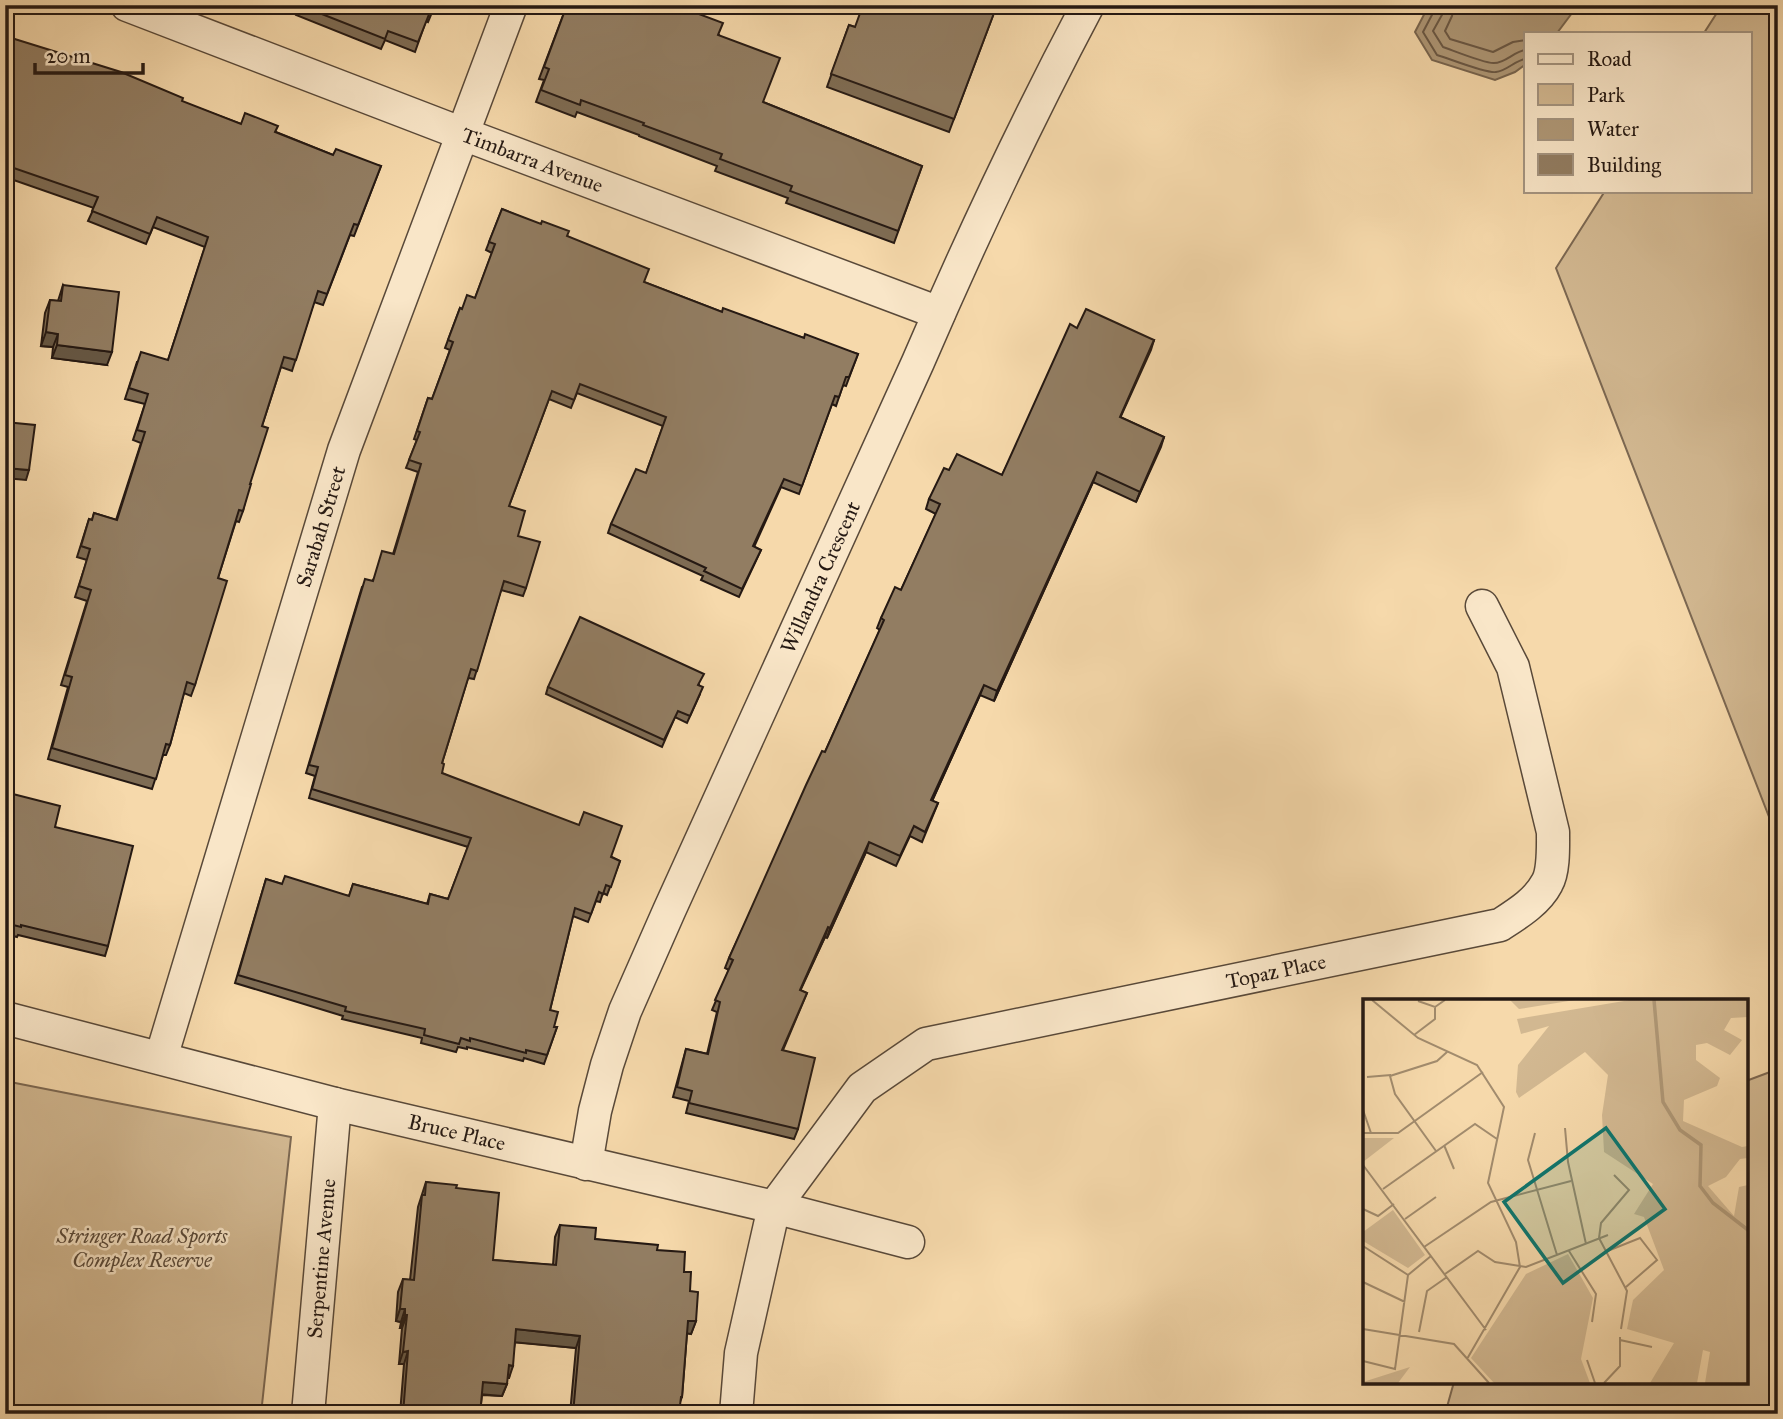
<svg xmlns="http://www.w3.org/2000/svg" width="1783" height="1419" font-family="'IM FELL Great Primer',serif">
  <rect width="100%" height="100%" fill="#f6d9ab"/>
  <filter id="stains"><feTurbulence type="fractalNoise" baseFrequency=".00286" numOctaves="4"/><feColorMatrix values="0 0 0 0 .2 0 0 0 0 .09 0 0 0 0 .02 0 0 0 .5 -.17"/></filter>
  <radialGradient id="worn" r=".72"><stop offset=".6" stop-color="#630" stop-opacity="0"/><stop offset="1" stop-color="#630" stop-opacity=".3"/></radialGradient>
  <g fill="#d2b891" stroke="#7c6852" stroke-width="2">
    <polygon points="1722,5 1778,5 1778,840 1556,268 1605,191 1750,191 1750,33 1704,33"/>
    <polygon points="1778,1069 1778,1414 1445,1414 1454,1382 1746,1382 1746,1081"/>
    <polygon points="5,1081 291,1137 261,1414 5,1414"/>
  </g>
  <polygon fill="#af9877" stroke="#78654f" stroke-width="2" points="1429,5 1578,5 1557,33 1526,33 1526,64 1515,72 1495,80 1432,60 1415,32"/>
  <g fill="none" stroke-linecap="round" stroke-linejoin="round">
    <g stroke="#6a5845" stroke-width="2">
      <path d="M1435,5l-1,6 -11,21 14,23c11,3 50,19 59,17 11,-1 19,-12 30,-13"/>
      <path d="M1443,5v8l-10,18 10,16c9,3 43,17 51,16 12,0 20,-12 32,-13"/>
      <polyline points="1454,5 1452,16 1445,31 1450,39 1493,52 1513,42 1526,40"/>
    </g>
    <g stroke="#594939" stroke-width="35">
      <g id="minor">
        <path id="s1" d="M127,5l336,129 476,179"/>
        <path id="s2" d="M5,1018l330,86 439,103 134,35"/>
        <path id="s3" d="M161,1058l183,-608 167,-445"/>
        <path id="s4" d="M586,1164l9,-53 12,-46 18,-54 44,-100 249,-549c52,-121 108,-240 170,-357"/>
        <path id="s5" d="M308,1414l27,-310"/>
        <path id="s6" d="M736,1414l5,-61 33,-146 88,-119 64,-44 574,-119c17,-11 37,-23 47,-42 7,-12 6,-37 6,-51l-40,-165 -31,-61"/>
      </g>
    </g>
    <use href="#minor" stroke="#f9e6c8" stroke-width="32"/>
  </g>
  <g fill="#7e6c54" stroke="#251913" stroke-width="2">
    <polygon points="287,5 435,5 428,22 426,21 415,52 385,40 381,49 296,15 298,9"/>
    <polygon points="567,5 719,35 763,102 922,166 894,243 786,203 788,198 715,171 717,166 639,136 639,135 577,112 575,117 536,102 544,80 539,79"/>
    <polygon points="997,5 949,132 827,87 849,25 855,27"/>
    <polygon points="5,36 241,124 276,132 333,155 381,166 354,236 350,235 323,305 314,302 292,371 281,367 262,426 243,511 239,522 236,521 218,578 195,685 191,696 184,693 170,745 166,755 163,755 152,789 48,759 68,687 61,685 87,601 75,597 87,560 77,557 89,519 92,520 94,513 116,520 141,443 133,440 145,404 125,399 137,362 168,360 205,247 153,227 146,244 88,221 94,208 5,177"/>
    <polygon points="502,209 567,236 644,282 722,312 804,338 858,354 846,386 843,385 836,406 832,404 799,494 781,487 754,547 761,550 739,597 701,580 703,576 608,533 611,524 646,473 663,426 577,393 571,408 549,399 509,506 518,536 526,588 523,596 501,590 474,679 468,678 442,763 442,773 620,861 607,895 603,893 600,902 596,901 588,922 573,916 550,1010 554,1027 557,1027 544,1064 524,1058 523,1061 467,1047 467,1049 458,1047 456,1052 421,1043 422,1038 342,1019 343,1016 235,983 266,879 282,884 349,896 353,884 427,904 430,894 448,899 468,847 309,798 315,776 306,773 362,587 372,581 393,554 418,472 406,468 417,440 414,439 428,398 432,399 450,350 445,348 460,308 462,309 475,298 492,253 486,250"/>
    <polygon points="63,285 107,365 52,358 53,347 41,346 45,313 50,300 58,301"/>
    <polygon points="1077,328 1154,340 1120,417 1164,437 1136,502 1093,482 994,701 980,695 932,801 938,803 922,842 910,836 896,866 866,852 827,938 825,937 800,990 807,993 783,1050 798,1129 794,1139 686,1113 689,1101 673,1097 686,1049 707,1054 717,1012 712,1010 729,970 725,968 729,958 825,752 880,630 877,628 881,618 901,590 936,514 926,509 929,499 949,470 1002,475"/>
    <polygon points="699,685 700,694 687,723 675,717 662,747 546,694 548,687"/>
    <polygon points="5,792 55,827 108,946 105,956 18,935 17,937 5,934"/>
    <polygon points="426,1182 456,1188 493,1260 553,1265 555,1237 560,1225 595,1239 657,1250 684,1272 690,1291 696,1321 691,1334 687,1333 682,1397 680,1402 679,1414 570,1414 576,1348 515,1342 509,1378 507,1378 507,1384 502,1396 482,1395 480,1414 400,1414 404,1364 399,1364 402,1328 400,1328 401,1322 396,1321 398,1292 403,1279 410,1280 418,1207"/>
  </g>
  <g fill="#665845" stroke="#251913" stroke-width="2">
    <polygon points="46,332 58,334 53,347 41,346"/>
    <polygon points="1154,340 1151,350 1116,427 1120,417"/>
    <polygon points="57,345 112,352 107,365 52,358"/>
    <polygon points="1164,437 1161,447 1136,502 1140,492"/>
    <polygon points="5,468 29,470 26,480 5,478"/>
    <polygon points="1097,472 1093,482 994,701 997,691"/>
    <polygon points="984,685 980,695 928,810 931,800"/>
    <polygon points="869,842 866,852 827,938 830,928"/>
    <polygon points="828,927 825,937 796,1000 800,990"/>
    <polygon points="400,1309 405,1309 401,1322 396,1321"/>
    <polygon points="405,1315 407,1315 402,1328 400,1328"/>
    <polygon points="688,1321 696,1321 691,1334 684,1333"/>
    <polygon points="516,1329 580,1336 576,1348 512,1342"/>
    <polygon points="408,1351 404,1364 399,1364 403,1352"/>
    <polygon points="509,1365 513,1366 509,1378 504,1378"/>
    <polygon points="483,1382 507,1384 502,1396 478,1394"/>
  </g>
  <g fill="#927d62" stroke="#251913" stroke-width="2">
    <polygon points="299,5 435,5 432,13 430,12 418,42 388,31 385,39"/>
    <polygon points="567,5 675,5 723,23 718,35 780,58 763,102 922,166 898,231 790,191 792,186 720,159 722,154 643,125 644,123 581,100 580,105 541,90 549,69 544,67"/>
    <polygon points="863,5 997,5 954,119 831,74 849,25 855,27"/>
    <polygon points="5,36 121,72 183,98 182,101 241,124 245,113 278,126 275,132 333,155 336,149 381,166 358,225 354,224 327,294 318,291 296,360 284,357 262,426 268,428 250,484 251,484 243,511 239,510 218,578 227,581 195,685 187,682 170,745 166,744 156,779 52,748 72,677 65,675 91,590 79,586 90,549 81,546 89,519 92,520 94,513 117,520 145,432 137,430 148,394 129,388 141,352 168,360 208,237 157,217 150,234 92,211 98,197 5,165"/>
    <polygon points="502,209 541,224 542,221 569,231 567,236 649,269 644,282 722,312 723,308 804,338 805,334 858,354 849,377 846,377 839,397 835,396 802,486 784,479 753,546 761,550 742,589 704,571 706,568 611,524 636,469 646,473 666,417 580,384 574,400 552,391 509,506 525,511 518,536 540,542 526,588 504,581 477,671 471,669 442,763 444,764 442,773 579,825 584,812 622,826 611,857 620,861 611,887 606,885 603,894 599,892 591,914 575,908 550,1010 558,1012 554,1027 557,1027 547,1055 526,1050 526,1053 470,1038 470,1041 461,1038 459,1044 424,1035 425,1029 345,1011 346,1007 238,975 266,879 282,884 285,876 349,896 353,884 428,904 430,894 448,899 471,838 312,789 318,767 309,765 365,579 373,581 382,551 394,554 421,464 409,460 420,432 417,431 428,398 432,399 453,342 448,340 460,308 462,309 467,295 475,298 495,244 489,242"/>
    <polygon points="63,285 119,292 112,352 57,345 58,334 46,332 50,300 61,301"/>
    <polygon points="1086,309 1154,340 1120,417 1164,437 1140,492 1097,472 997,691 984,685 931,800 938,803 925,832 914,826 900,856 869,842 830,928 828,927 800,990 807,993 782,1050 815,1058 798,1129 689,1103 692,1091 677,1087 686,1049 708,1054 720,1002 715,1000 733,960 729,958 806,785 822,751 825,752 884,620 881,618 895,587 901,590 940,504 929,499 944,468 949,470 957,454 1002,475 1070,324 1077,328"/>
    <polygon points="5,422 35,425 29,470 5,468"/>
    <polygon points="5,522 9,523 5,536"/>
    <polygon points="580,617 704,674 698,685 703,687 690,716 678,711 664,740 548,687"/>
    <polygon points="5,792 60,806 55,827 133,846 108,946 21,925 21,927 5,923"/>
    <polygon points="426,1182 457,1185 456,1188 499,1193 493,1260 556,1265 560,1225 596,1228 595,1239 658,1245 657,1250 685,1252 684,1272 691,1272 690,1291 698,1292 696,1321 688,1321 682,1397 681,1397 679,1414 573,1414 580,1336 516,1329 513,1366 509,1365 507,1384 483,1382 480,1414 403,1414 408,1351 403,1352 407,1315 405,1315 405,1309 400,1309 403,1279 414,1280 422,1195 425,1195"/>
  </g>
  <g text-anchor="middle" stroke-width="5" stroke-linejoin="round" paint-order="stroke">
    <g font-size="21" fill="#251913" stroke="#f9e6c8">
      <text dy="7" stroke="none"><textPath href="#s1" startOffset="434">Timbarra Avenue</textPath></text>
      <text dy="7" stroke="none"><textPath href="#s3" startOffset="555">Sarabah Street</textPath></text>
      <text dy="7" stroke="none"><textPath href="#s4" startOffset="634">Willandra Crescent</textPath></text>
      <text dy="7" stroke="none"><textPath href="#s6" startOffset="794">Topaz Place</textPath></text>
      <text dy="7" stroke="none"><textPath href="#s2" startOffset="466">Bruce Place</textPath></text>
      <text dy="7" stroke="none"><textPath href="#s5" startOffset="156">Serpentine Avenue</textPath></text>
    </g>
    <g font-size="21" font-style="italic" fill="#594939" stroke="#f9e6c8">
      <text x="142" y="1243">Stringer Road Sports<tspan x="142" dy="24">Complex Reserve</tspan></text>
    </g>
  </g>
  <g transform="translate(1363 999)">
    <rect width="385" height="385" fill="#f6d9ab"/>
    <path d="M147,1h65l-56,9zM267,1h118v17l-17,1 -7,12 18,10 -12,15 -23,-12 -11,2v15l24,18 -3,8 -33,14 -1,21 59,26 6,-1v12l-8,1 -14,18 -18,9 26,30 5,-29 9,-2v198h-43l5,-31 -7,-2 -6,33h-47l24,-40 -47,-14 6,-29 31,-30 -20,-53 -10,-3 19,-30 -49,-32 -2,-37 6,-40 -23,-23 -66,46 -3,-6 2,-27 31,-39 -28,8 -4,-15zM0,139h31l-31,24zM30,211l32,45 -17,13 -45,-27v-9zM205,255l25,44 -12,61 9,24h-96l-23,-25 55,-84zM47,368l-12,16h-35v-1z" fill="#d2b891"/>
    <path fill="none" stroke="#af9877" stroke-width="3.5" d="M291,1l9,102 17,28 21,15 -1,41 13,17 35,27"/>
    <path fill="none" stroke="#a28c6e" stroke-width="2" d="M9,1l46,38 59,27 27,42 -16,76 28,59 4,25 -53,92M55,2l17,6 10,-7M51,36l21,-16v-12M4,78l24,-2M0,111l8,23M202,129l3,34 18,82M0,134h35l85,-61M172,134l-7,27 29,95M81,146l10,24M73,152l-41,-57 -5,-18 47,-15 10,-9M0,166l123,165M251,176l15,15 -28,33 -2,15 28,53 -6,38M20,190l92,-65 22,15M0,210l15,7 16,-12M42,220l31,-22M0,247l45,29M61,248l67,-45 80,-21M206,252l27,43 -4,28M242,253l35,-14 17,22 -31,27M82,275l33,-23 17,11 31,5 82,-32M0,283l42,20M0,330l91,15 35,39M56,333l8,-41 20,-14M257,341l32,7M224,361l8,23M0,362l32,8 13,-94 23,-19M241,384l16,-17v-29"/>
    <path fill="#0f766e" fill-opacity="0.15" stroke="#0f766e" stroke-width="3.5" d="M243,129l59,81 -102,74 -59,-81z"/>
    <rect width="385" height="385" fill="none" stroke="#251913" stroke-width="3.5"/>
  </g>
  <rect width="1783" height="1419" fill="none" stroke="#f6d9ab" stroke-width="28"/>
  <rect x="7" y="7" width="1769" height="1405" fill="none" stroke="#251913" stroke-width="3.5"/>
  <rect x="14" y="14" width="1755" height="1391" fill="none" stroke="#251913" stroke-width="2"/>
  <rect x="1524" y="32" width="228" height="161" fill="#f9e6c8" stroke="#a49480" stroke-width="2"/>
  <rect x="1538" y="54" width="35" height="10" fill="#f9e6c8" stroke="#a49480" stroke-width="2"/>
  <text x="1587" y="66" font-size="21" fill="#251913">Road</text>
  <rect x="1538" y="84" width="35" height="21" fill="#d2b891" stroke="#a49480" stroke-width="2"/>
  <text x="1587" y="102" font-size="21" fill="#251913">Park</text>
  <rect x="1538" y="119" width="35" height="21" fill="#af9877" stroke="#a49480" stroke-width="2"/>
  <text x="1587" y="136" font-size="21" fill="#251913">Water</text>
  <rect x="1538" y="154" width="35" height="21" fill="#927d62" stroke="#a49480" stroke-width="2"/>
  <text x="1587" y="172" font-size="21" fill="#251913">Building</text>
  <path d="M35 63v10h108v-10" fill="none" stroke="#251913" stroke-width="3.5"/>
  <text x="46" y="63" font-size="21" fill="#251913" stroke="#f9e6c8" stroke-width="5" paint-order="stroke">20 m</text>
  <rect width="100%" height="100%" filter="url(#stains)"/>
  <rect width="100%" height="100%" fill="url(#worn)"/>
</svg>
